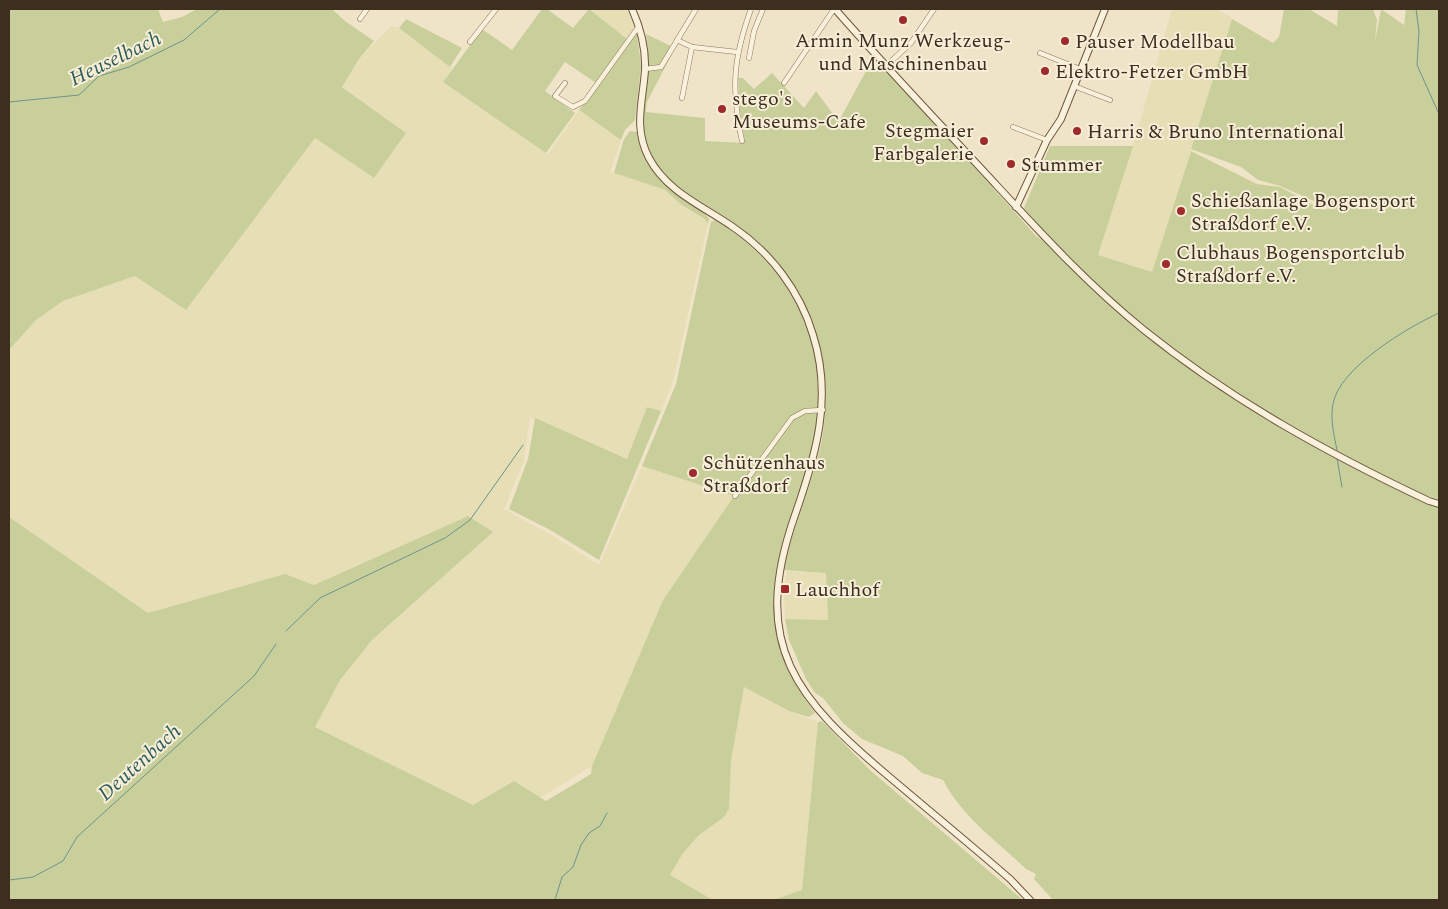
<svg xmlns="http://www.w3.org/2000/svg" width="1448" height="909" font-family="Spectral,serif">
  <rect width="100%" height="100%" fill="#f0e4c8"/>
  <g fill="#e6deb5">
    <polygon points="589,9 627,9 636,29 627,39"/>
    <polygon points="1172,9 1217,9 1232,18 1152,273 1098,256 1138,129"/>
    <polygon points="391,26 399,28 452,68 443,82 548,154 579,110 621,140 610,172 665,190 682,205 705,219 708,224 672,385 661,411 647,407 628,459 530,417 524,460 504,509 551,535 599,565 642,466 734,496 663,600 592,766 540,798 514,781 473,805 315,727 340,680 372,640 493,532 468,516 314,585 285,574 148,613 9,517 9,350 36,320 63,301 135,276 186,310 315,138 374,178 406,133 342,86 359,59"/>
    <polygon points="787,571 826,573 828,620 785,619 784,591"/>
    <polygon points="744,687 789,711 818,722 802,890 773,900 713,900 670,875 683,853 699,835 724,817 729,809 731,761"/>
  </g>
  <g fill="#c9cf9b">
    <polygon points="9,9 158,9 163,22 182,17 197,9 332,9 345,21 374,41 359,59 342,87 406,133 374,178 315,138 186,310 135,276 63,301 36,320 9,350"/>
    <polygon points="542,9 547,9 573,28 589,9 627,39 596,83 565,62 545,91 575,113 546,153 443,82 482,29 512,50"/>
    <path d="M1284,9h25l28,17 1,-17h35l4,11 -2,22 6,-33 23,16 2,-16h33v490c-25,-4 -45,-25 -70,-26l70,33v394h-386l-19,-21 2,-5 -10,-5c-30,-29 -63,-51 -83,-89l-21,-7 -19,-17 -41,-17 -19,-16 -20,-25 -8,-5 -9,-14 -17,-39 -4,-21 43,1 -2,-47 -43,-3c10,-45 30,-87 39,-131 11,-56 -12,-147 -54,-186 -16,-15 -36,-26 -53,-38 -28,-19 -62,-40 -71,-76 -6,-27 4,-55 4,-83 0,-7 -1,-15 -2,-22l29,14 -28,54 -1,10 59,6v23l40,2 -5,-32 -2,-33h5l11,11 18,-16 32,35 12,-17 17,23 7,5 33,-61 46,47 117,131 12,6 4,-1 -28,-33 26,-62h83l-35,109 54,17 39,-121 66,33 23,3 43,23 7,-2 -50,-22 -22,-6 -17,-13 -50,-18 41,-130 41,24 6,-6z"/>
    <polygon points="406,19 462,48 450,67 399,28"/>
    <polygon points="637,33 641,66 635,120 625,130 621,140 579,110"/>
    <path d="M630,131l7,1c8,31 24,54 51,71 7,5 17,8 21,16l-1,5 -3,-5 -23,-14 -17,-15 -51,-17 10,-34z"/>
    <path d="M715,220c83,50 121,137 98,232 -12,52 -42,101 -39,157 3,40 18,72 41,104l-6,4 -20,-6 -45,-24 -13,74 -2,48 -5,8 -25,18 -16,18 -13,22 43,25h-704v-383l139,96 137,-39 29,11 154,-69 25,16 -121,108 -32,40 -25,47 158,78 41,-24 32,20 45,-27 1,-8 71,-166 71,-104 -92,-30 34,-82 35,-162z"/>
    <polygon points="647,407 661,411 599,560 552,531 509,509 528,459 535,418 627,459"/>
    <polygon points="822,721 871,771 1023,900 773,900 802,890 818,722"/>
  </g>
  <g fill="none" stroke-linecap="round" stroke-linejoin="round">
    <g stroke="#6f938a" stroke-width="1">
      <polyline points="1416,9 1419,31 1417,65 1439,114"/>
      <polyline points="9,102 79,95 99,76 129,67 184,40 220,9"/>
      <path d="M1337,450c-3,-15 -7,-31 -4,-46 6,-36 75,-77 106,-91"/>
      <polyline points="1337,458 1342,487"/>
      <polyline points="286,631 320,598 445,538 470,520 523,445"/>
      <polyline points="9,880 33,877 63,861 77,837 254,676 276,644"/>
      <polyline points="555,900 562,877 573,867 581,845 589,833 600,826 607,813"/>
    </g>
    <g stroke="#8d765c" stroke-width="5.5">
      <g id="street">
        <polyline points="360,19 367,9"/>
        <polyline points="677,40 692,47 737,52"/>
        <polyline points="470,42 496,9"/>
        <polyline points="1040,53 1080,69"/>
        <polyline points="749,58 754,31 763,9"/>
        <polyline points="887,65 911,43 934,9"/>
        <polyline points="645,69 661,67 696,9"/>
        <polyline points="565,83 555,96 573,107 585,101 639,26"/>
        <polyline points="784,83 834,9"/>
        <polyline points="1074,86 1110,100"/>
        <polyline points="682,98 692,47"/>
        <polyline points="1013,127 1047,140"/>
        <path d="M742,141c-11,-53 -9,-82 9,-132"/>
        <polyline points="735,496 792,418 805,411 823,410"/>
      </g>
    </g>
    <g stroke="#6f573f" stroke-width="8">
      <g id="secondary">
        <path d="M632,9c9,20 14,39 13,61 -2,31 -12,58 4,88 18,34 54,48 84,69 38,26 67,64 80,108 20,63 3,120 -18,180 -46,131 1,184 98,265 39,33 79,66 117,99l20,21"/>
        <path d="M835,9c50,57 102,112 153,167 50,54 99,108 156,154 87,70 185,124 285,171l10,3"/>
        <polyline points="1016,207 1047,140 1061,119 1105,9"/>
      </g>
    </g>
    <use href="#street" stroke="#faf1dc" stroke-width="4.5"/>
    <use href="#secondary" stroke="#faf1dc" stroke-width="6"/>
  </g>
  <g fill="#9e2a2b" stroke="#f7eed8" stroke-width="2">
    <circle cx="903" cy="20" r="5"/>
    <circle cx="1065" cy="41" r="5"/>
    <circle cx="1045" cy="71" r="5"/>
    <circle cx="722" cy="109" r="5"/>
    <circle cx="1077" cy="131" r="5"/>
    <circle cx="984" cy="141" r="5"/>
    <circle cx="1011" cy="164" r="5"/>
    <circle cx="1181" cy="211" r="5"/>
    <circle cx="1166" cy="264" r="5"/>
    <circle cx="693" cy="473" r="5"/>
    <rect x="780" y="584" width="10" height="10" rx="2.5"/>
  </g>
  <g text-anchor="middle" stroke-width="4" stroke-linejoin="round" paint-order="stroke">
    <g font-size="20" fill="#3d2e20" stroke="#f7eed8" text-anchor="start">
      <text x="903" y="47" text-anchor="middle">Armin Munz Werkzeug-<tspan x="903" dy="23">und Maschinenbau</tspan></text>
      <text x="1075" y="48">Pauser Modellbau</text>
      <text x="1055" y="78">Elektro-Fetzer GmbH</text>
      <text x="732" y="105">stego's<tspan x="732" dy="23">Museums-Cafe</tspan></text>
      <text x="974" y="137" text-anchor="end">Stegmaier<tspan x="974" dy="23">Farbgalerie</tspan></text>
      <text x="1087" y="138">Harris &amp; Bruno International</text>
      <text x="1021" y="171">Stummer</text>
      <text x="1191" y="207">Schießanlage Bogensport<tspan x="1191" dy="23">Straßdorf e.V.</tspan></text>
      <text x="1176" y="259">Clubhaus Bogensportclub<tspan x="1176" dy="23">Straßdorf e.V.</tspan></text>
      <text x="703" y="469">Schützenhaus<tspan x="703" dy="23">Straßdorf</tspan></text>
      <text x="795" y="596">Lauchhof</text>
    </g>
    <g font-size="21" font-style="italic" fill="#2f5d5a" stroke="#f7eed8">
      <text transform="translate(115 58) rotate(-26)" y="7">Heuselbach</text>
      <text transform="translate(139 762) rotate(-42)" y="7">Deutenbach</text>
    </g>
  </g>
  <rect width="1448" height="909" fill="none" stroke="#3d2e20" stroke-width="20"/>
</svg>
